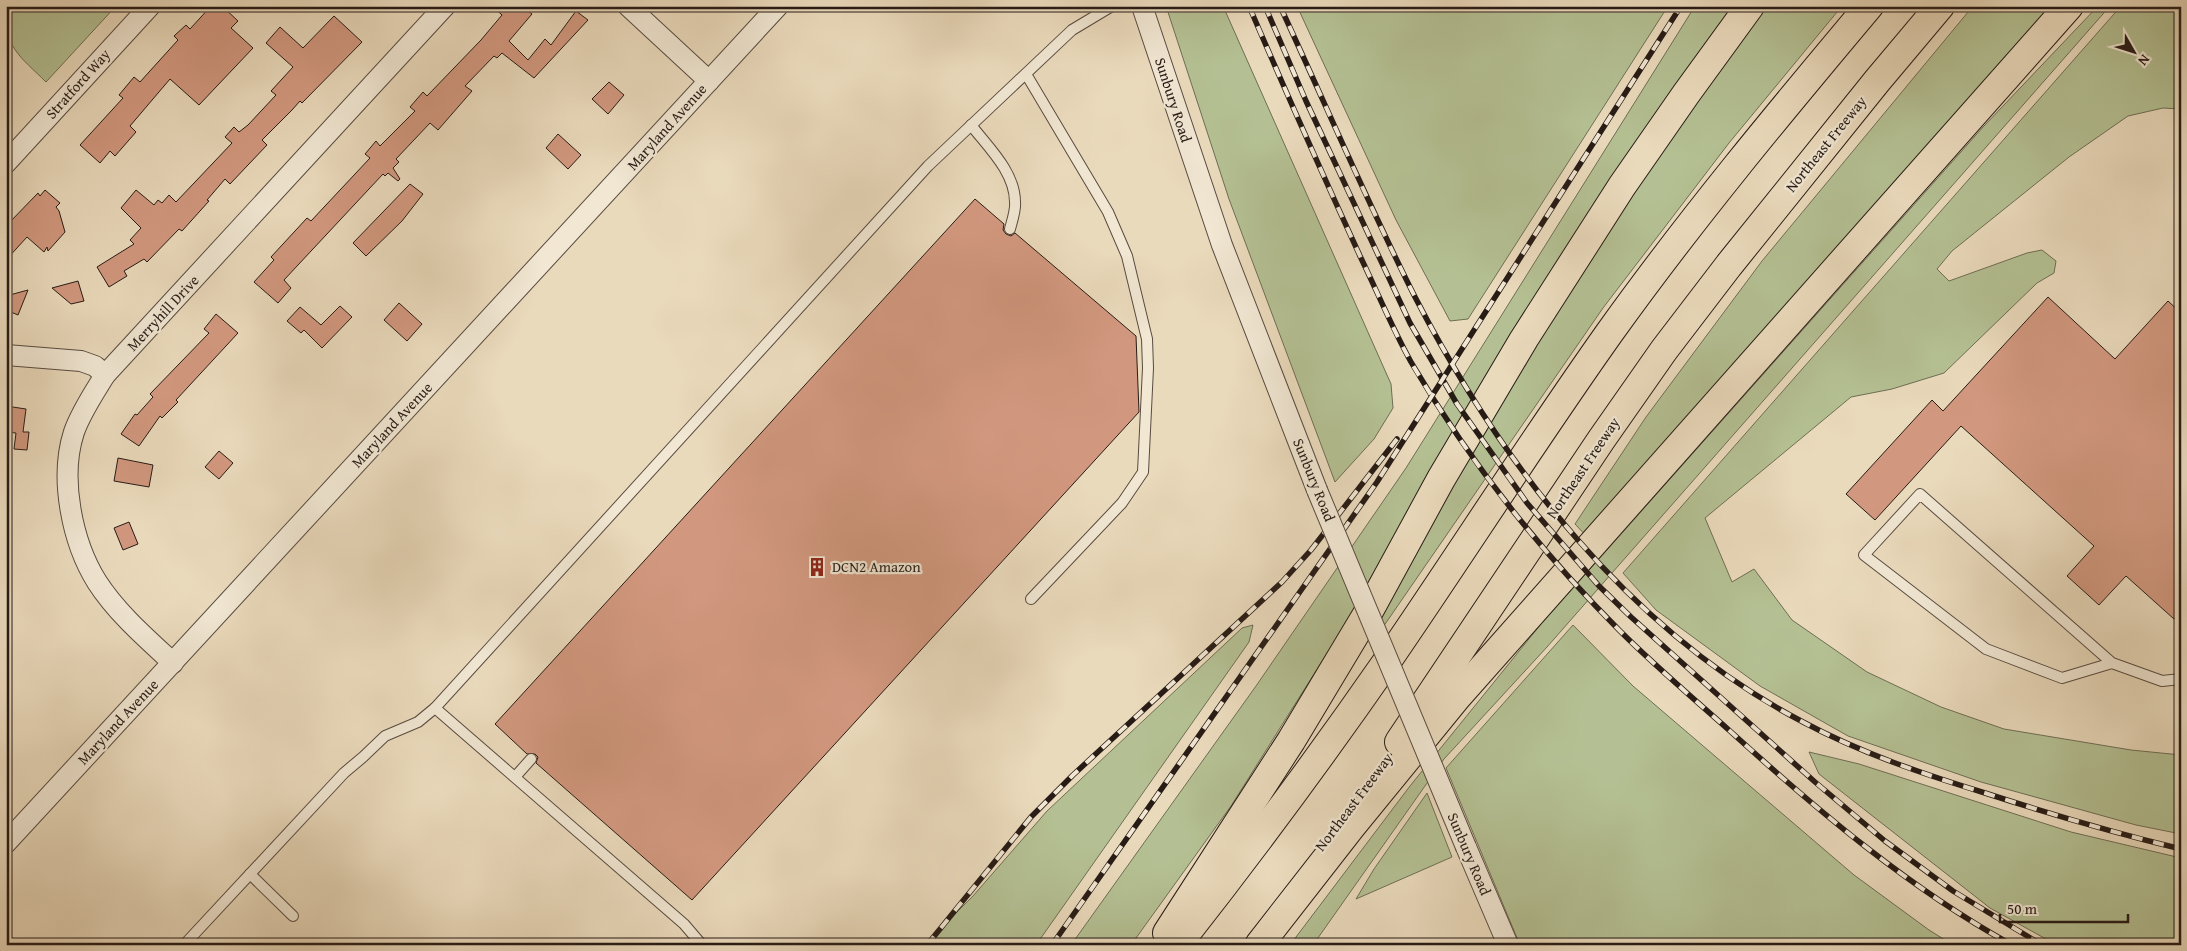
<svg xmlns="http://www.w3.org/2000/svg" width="2187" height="951" font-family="'Gentium Book Plus',serif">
  <rect width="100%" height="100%" fill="#eadabc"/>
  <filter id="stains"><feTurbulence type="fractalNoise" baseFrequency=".004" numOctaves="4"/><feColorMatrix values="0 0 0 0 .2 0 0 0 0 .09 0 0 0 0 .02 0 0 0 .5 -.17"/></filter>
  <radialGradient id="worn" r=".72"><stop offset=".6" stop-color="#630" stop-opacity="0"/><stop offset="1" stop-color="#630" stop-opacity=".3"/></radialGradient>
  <g fill="#b4c093" stroke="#6e6e54">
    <path d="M8,6h108l-70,76c-24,-24 -46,-37 -38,-76z"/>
    <polygon points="1166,6 1223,6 1391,384 1393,408 1374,439 1335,482 1229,199"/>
    <polygon points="1297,6 1668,6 1468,319 1450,321 1396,220"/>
    <polygon points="1695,6 1734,6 1231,806 1131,945 1071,945 1256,686 1406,468"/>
    <path d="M1764,6h78l-113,137 -126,165 -222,322 -8,-6c119,-212 240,-426 391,-618z"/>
    <polygon points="1973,6 2059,6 1589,539 1575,524 1646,417 1762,261"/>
    <polygon points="2098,6 2110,6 1547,647 1444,759 1313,945 1290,945 1410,786 1541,624 1984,126"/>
    <polygon points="2121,6 2178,6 2181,10 2181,109 2163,108 2128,116 2069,157 1952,251 1937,269 1949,281 2027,253 2042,250 2056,261 2054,273 2037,283 1944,373 1892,389 1851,397 1705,518 1732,582 1754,569 1792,620 1867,672 1941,707 2004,729 2131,750 2181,755 2181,834 2136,825 1981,782 1848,736 1760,686 1656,610 1623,573"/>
    <polygon points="1253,625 1249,642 1036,945 924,945 973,896 1047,811 1242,628"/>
    <polygon points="1573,625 1633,686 1854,875 1929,930 1953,945 1830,945 1825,941 1821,945 1520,945 1446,768"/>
    <polygon points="1809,752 1859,764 2071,832 2181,858 2181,945 2055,944 1990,908 1819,774"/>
    <polygon points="1427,793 1452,857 1356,899 1374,869"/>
  </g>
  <g fill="#d2987f" stroke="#271b16">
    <polygon points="211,6 222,6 238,21 231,28 253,48 199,105 170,79 130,126 136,132 115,156 110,151 100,163 80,145 123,98 119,95 134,77 140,82 178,40 174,36 186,25 190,29"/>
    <polygon points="492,6 522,6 532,14 509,41 528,60 545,39 551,45 576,11 588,20 534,78 502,53 497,58 494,56 465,86 472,91 438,130 430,123 396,159 399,162 393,168 400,179 398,181 388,173 385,176 383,174 284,280 291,288 278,303 254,282 274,260 271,257 307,218 311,221 370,158 365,154 376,141 380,146 415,111 410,107 423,92 427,96 481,40 502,15"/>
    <polygon points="334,16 362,42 302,103 300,101 292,110 262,140 267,145 230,184 225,179 207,200 209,201 182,231 179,229 147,262 144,259 124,271 127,276 109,287 97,267 134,244 130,240 141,228 121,208 136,190 154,205 158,200 162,203 169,195 176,202 232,143 225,137 234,127 239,132 248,125 276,95 271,91 293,67 266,43 280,27 303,48"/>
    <polygon points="609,82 624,95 608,114 592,99"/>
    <polygon points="558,134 581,155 568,169 546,148"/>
    <polygon points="410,184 423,194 402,221 366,256 353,243"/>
    <polygon points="45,190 60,203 56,207 59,211 65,232 48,251 47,247 44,252 27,237 6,260 6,226 38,193 40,196"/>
    <polygon points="975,199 1004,224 1003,230 1006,234 1011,236 1015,233 1136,336 1139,412 692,900 536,763 538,757 535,754 527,754 495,724"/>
    <polygon points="78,281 84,301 71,304 52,288"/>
    <polygon points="28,290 18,315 6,310 6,296"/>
    <polygon points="2048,297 2115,359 2168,301 2181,313 2181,611 2174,619 2126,576 2099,605 2067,576 2094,546 1961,426 1875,520 1846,494 1932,400 1943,411"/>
    <polygon points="399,303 422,324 407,341 384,320"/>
    <polygon points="340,306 352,317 322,348 304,330 301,333 287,321 300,307 321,325"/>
    <polygon points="216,314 238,333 176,400 178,402 162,418 160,416 139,446 121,434 135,414 137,415 153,397 150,394 209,333 204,329"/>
    <polygon points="6,406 26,409 23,432 29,432 27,450 14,449 16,433 6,432"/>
    <polygon points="219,451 233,463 219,479 205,467"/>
    <polygon points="118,458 153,465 149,487 114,481"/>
    <polygon points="129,522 138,544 123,550 114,528"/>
  </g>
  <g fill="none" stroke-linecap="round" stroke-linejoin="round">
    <g stroke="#584b40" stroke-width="12">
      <g id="lane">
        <polyline points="1026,74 1108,212 1127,256 1147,339 1148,368 1143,472 1122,503 1031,599"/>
        <path d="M971,125c17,22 44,47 44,77 1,8 -3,19 -5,27"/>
        <polyline points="2112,663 2062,678 1986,649 1864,555 1920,494 2112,663 2162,681 2181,679"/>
        <polyline points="435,708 684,924 702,945"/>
        <polyline points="515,777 531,759"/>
        <polyline points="250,874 293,916"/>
        <polyline points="184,945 344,773 363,757 385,736 418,722 435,708 928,166 1072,30 1112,6"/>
      </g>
    </g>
    <g stroke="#584b40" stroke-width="22">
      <g id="street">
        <polyline points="628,6 709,81"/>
        <polyline points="1142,6 1222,245 1317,490"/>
        <polyline points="6,163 150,6"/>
        <polyline points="6,355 81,361 95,366 105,375"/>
        <path d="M173,663c-27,-25 -56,-50 -76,-81 -25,-40 -38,-104 -23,-150 7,-20 20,-39 31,-57l340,-369"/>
        <polyline points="6,843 778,6"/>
        <polyline points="1466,847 1508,945"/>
      </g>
    </g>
    <g stroke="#271b16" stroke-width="30">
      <g id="highway">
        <polyline points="1399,742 1601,440 1664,350 1729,265 1877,81 1940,6"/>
        <polyline points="1167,933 1291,741 1369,611 1441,479 1524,339 1622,186 1686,94 1750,6"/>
        <path d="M1177,945c74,-94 145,-190 213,-288 74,-108 144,-218 220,-325 81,-113 170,-220 259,-326"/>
        <polyline points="1259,945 1351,827 1457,697 2069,6"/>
      </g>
    </g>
    <use href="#lane" stroke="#f1e7d3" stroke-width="10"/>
    <use href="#street" stroke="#f1e7d3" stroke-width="20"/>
    <use href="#highway" stroke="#eadabc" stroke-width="28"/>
    <g stroke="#271b16" stroke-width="5.5">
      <g id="rail">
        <path d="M1249,6c36,84 73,167 111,250 17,35 32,72 51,106 58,99 128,188 209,269 35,35 73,67 110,100 87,79 179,157 282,214"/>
        <polyline points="1265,6 1306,101 1410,323 1457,404 1527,503 1599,586 1631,617 1815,782 1885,841 1953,891 2042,945"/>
        <path d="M1280,6c45,97 87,196 135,291 88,170 216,335 388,425 58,31 120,52 182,71 65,21 130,40 196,56"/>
        <polyline points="927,945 1031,817 1073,775 1282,582 1311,550 1397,439"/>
        <polyline points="1052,945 1377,482 1681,6"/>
      </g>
    </g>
    <use href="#rail" stroke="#f1e7d3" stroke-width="4" stroke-dasharray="11" stroke-linecap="butt"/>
    <g stroke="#584b40" stroke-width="22" stroke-linecap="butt">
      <polyline id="street-bridge" points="1317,490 1466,847"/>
    </g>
    <use href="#street-bridge" stroke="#f1e7d3" stroke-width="20"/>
  </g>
  <defs>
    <g id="building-bare" transform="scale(1.5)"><path d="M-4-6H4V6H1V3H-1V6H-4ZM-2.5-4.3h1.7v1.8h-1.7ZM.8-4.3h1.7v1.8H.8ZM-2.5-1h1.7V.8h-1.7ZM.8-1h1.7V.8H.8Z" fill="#8f2418" stroke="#f1e7d3" stroke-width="2.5" paint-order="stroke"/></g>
  </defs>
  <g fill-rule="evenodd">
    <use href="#building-bare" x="817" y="567"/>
  </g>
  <g text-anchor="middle" stroke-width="4.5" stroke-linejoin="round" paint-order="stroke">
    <g font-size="15" fill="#271b16" stroke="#f1e7d3">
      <text transform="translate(78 84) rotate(-48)" y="5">Stratford Way</text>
      <text transform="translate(1173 100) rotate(72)" y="5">Sunbury Road</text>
      <text transform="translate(667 127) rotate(-48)" y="5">Maryland Avenue</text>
      <text transform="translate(1826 144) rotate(-51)" y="5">Northeast Freeway</text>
      <text transform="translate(163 313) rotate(-47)" y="5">Merryhill Drive</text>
      <text transform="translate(392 425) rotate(-47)" y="5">Maryland Avenue</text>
      <text transform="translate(1583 468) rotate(-56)" y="5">Northeast Freeway</text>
      <text transform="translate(1314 480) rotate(68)" y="5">Sunbury Road</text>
      <text transform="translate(118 722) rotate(-47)" y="5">Maryland Avenue</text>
      <text transform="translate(1354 802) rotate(-53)" y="5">Northeast Freeway</text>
      <text transform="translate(1469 854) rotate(67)" y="5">Sunbury Road</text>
    </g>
    <g font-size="15" fill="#271b16" stroke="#f1e7d3" text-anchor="start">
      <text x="832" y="572">DCN2 Amazon</text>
    </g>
  </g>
  <rect width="2187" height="951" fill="none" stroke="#eadabc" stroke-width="25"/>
  <rect x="8" y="8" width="2172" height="936" fill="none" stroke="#271b16" stroke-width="2.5"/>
  <rect x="12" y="12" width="2162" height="926" fill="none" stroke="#271b16"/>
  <g transform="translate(2134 52) rotate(129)" stroke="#f1e7d3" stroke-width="4" paint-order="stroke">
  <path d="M0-4L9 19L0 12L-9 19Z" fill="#271b16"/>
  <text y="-8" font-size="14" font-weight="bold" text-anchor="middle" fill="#271b16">N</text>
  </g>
  <path d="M2000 914v8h128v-8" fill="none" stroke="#271b16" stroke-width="2.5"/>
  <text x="2007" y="914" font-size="15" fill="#271b16" stroke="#f1e7d3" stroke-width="4" paint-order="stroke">50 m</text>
  <rect width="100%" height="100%" filter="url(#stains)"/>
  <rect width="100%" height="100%" fill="url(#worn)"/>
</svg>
